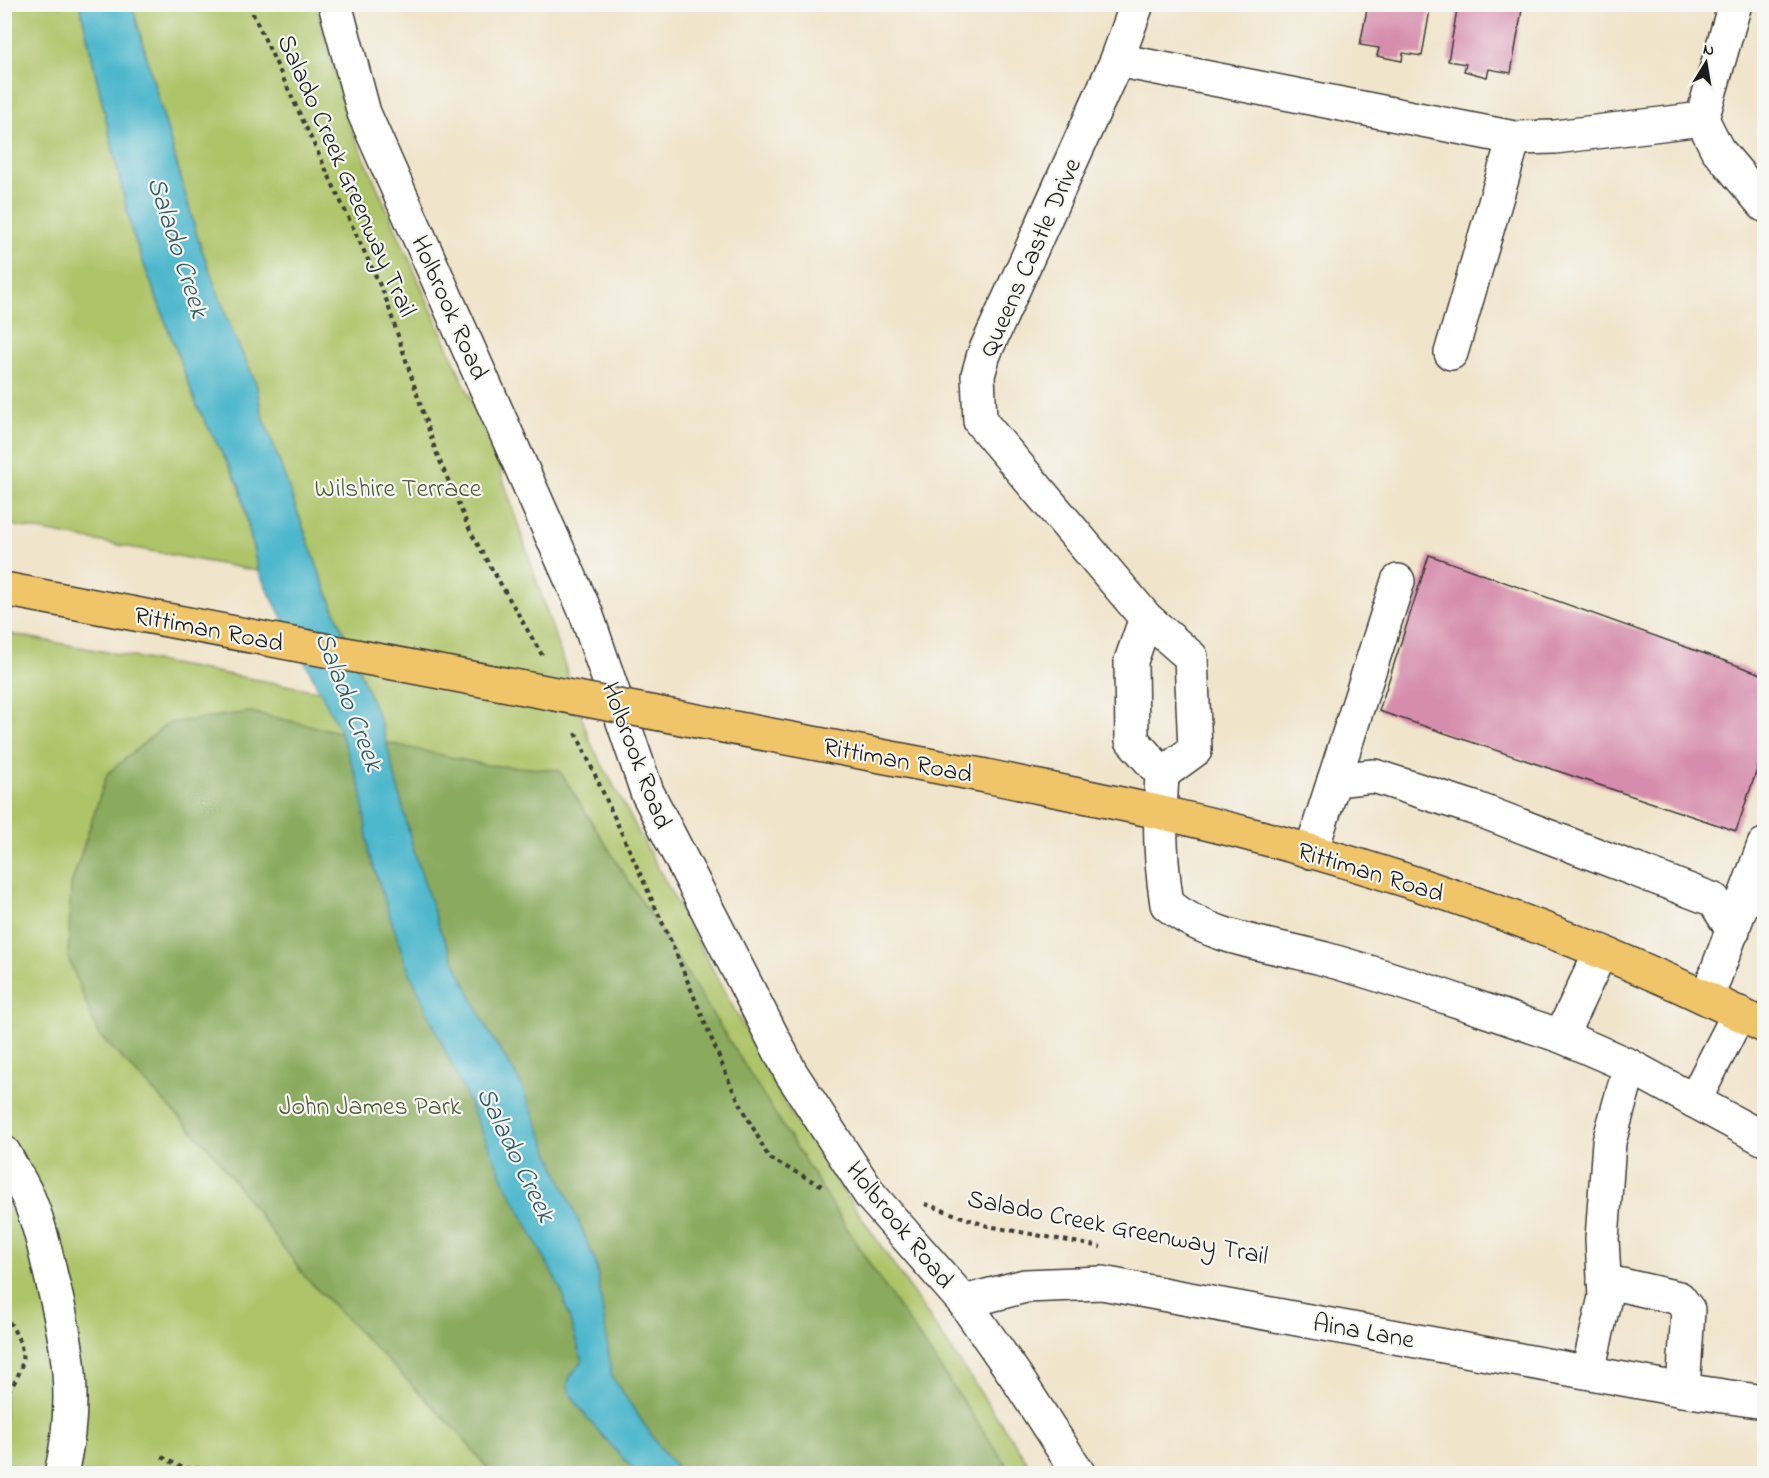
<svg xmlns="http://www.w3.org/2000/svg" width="1769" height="1478" font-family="'Indie Flower',sans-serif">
  <rect width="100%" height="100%" fill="#f6f6f2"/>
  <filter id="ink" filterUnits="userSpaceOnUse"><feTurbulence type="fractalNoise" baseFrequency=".0167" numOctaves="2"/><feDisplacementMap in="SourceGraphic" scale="12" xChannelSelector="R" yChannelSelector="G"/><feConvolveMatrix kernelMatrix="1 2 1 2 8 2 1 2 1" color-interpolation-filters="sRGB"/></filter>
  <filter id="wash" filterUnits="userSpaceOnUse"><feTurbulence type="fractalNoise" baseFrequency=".008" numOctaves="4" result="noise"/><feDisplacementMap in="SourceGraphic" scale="24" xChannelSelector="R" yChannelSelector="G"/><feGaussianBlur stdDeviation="1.35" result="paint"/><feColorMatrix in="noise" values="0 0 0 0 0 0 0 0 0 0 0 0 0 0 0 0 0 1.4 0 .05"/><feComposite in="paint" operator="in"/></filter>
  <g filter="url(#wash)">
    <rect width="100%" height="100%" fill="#f0e4ca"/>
    <g fill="#aec469" stroke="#657042" stroke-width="1.5">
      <polygon points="4,5 80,5 132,232 197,406 240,487 258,571 5,524"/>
      <polygon points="132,5 316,5 348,121 493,449 590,742 788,1109 1035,1473 5,1473 4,633 372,701 321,577 261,411 256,383 232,331 198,239"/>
    </g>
    <polygon fill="#8aaa5d" stroke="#53633c" stroke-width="1.5" points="250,712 486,765 559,770 872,1268 1012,1473 491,1473 458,1432 306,1278 210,1149 98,1034 68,957 71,885 107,774 168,723"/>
    <path fill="#4eb7cc" stroke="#356a74" stroke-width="1.5" d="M80,5h52l66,234 34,92 24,52 5,28 60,166 61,149 31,122 27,82 47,99 32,51 77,183 16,114 51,75 19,21h-45c-14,-15 -68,-70 -69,-88 0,-8 9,-17 14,-24l-21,-71 -56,-108 -99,-218 -37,-111 -8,-64 -24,-65 -79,-153 -18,-84 -43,-81 -65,-174z"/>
    <g id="blocks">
      <g fill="#d68cac">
        <polygon points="1368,4 1431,4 1422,56 1403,53 1402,61 1377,56 1379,48 1360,45"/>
        <polygon points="1458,4 1523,4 1511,73 1489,69 1487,77 1464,71 1466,64 1448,61"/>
        <polygon points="1429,555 1764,675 1764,749 1736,831 1379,711"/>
      </g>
    </g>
  </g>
  <g filter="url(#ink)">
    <use href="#blocks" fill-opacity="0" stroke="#3c3a36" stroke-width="1.5"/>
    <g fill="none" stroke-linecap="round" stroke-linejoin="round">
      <g stroke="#3c3a36" stroke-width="36">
        <g id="minor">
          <polyline points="335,4 364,113 586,613 647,792 791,1073 871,1196 964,1302 1015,1375 1079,1474"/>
          <polyline points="1137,4 1117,60 984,354 978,375 980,421 1146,618 1191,657 1195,750 1162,774"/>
          <polyline points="1735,4 1702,119 1717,149 1764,205"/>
          <polyline points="1117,60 1514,138 1555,137 1702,119"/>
          <polyline points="1451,353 1514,138"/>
          <path d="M1146,618l-15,43 1,79 30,34c-3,44 -2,87 5,130 43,36 105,40 158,55 80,22 157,51 236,77"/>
          <polyline points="1334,780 1374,776 1477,809 1714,900 1733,931"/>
          <polyline points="1311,852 1398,581"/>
          <polyline points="1601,951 1561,1036 1630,1066 1764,1139"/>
          <polyline points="1707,998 1764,845"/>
          <polyline points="1694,1101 1739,1013"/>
          <path d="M4,1153c8,15 17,29 24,44 11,25 17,53 23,79 18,70 27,126 10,198"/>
          <polyline points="1604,1281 1679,1298 1688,1310 1683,1390"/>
          <polyline points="964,1302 1025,1286 1102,1283 1683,1390 1764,1402"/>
          <polyline points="1588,1371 1605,1297 1602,1239 1609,1142 1630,1066"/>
        </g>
      </g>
      <g stroke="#3c3a36" stroke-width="36">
        <path id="major" d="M986,776c91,19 181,36 270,60 175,47 347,109 508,190"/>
      </g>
      <g stroke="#3c3a36" stroke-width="4" stroke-dasharray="4.5 4.5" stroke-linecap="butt">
        <polyline points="254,4 253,14 385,296 436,452 471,533 542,655"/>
        <polyline points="576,733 673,946 731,1086 769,1158 822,1186"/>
        <polyline points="925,1204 988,1226 1101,1247"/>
        <path d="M4,1314c22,33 27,49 0,83"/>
        <polyline points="162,1457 183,1468 219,1469 219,1474"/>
      </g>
      <use href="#minor" stroke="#fff" stroke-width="33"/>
      <use href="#major" stroke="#f0c469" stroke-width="33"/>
      <g stroke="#3c3a36" stroke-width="36" stroke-linecap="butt">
        <polyline id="major-bridge" points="4,589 986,776"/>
      </g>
      <use href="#major-bridge" stroke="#f0c469" stroke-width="33"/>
    </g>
  </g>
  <g text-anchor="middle" stroke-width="4.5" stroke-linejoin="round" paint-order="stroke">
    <g font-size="26" fill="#1c1c1c" stroke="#f6f6f2">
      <text transform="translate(348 175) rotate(66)" y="9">Salado Creek Greenway Trail</text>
      <text transform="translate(1029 257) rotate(-66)" y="9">Queens Castle Drive</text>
      <text transform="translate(451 307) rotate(66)" y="9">Holbrook Road</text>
      <text transform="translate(209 628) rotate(11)" y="9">Rittiman Road</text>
      <text transform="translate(638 755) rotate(69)" y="9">Holbrook Road</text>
      <text transform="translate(898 759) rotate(11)" y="9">Rittiman Road</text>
      <text transform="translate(1371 871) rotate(17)" y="9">Rittiman Road</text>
      <text transform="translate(901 1224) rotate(51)" y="9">Holbrook Road</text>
      <text transform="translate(1118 1226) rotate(11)" y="9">Salado Creek Greenway Trail</text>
      <text transform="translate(1364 1330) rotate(10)" y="9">Aina Lane</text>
    </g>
    <g font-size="26" fill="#4f5737" stroke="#f6f6f2">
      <text x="398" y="496">Wilshire Terrace</text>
      <text x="370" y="1114">John James Park</text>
    </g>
    <g font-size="27" font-style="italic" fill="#305a62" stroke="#f6f6f2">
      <text transform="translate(179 247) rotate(72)" y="9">Salado Creek</text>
      <text transform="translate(350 701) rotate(69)" y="9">Salado Creek</text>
      <text transform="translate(517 1154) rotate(64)" y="9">Salado Creek</text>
    </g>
  </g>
  <rect width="1769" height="1478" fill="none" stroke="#f6f6f2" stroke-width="24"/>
  <g transform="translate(1706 63) rotate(11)" stroke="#f6f6f2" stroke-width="4.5" paint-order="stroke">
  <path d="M0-4.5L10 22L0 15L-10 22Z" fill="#1c1c1c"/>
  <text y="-9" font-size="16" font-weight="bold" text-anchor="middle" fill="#1c1c1c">N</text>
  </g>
</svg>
